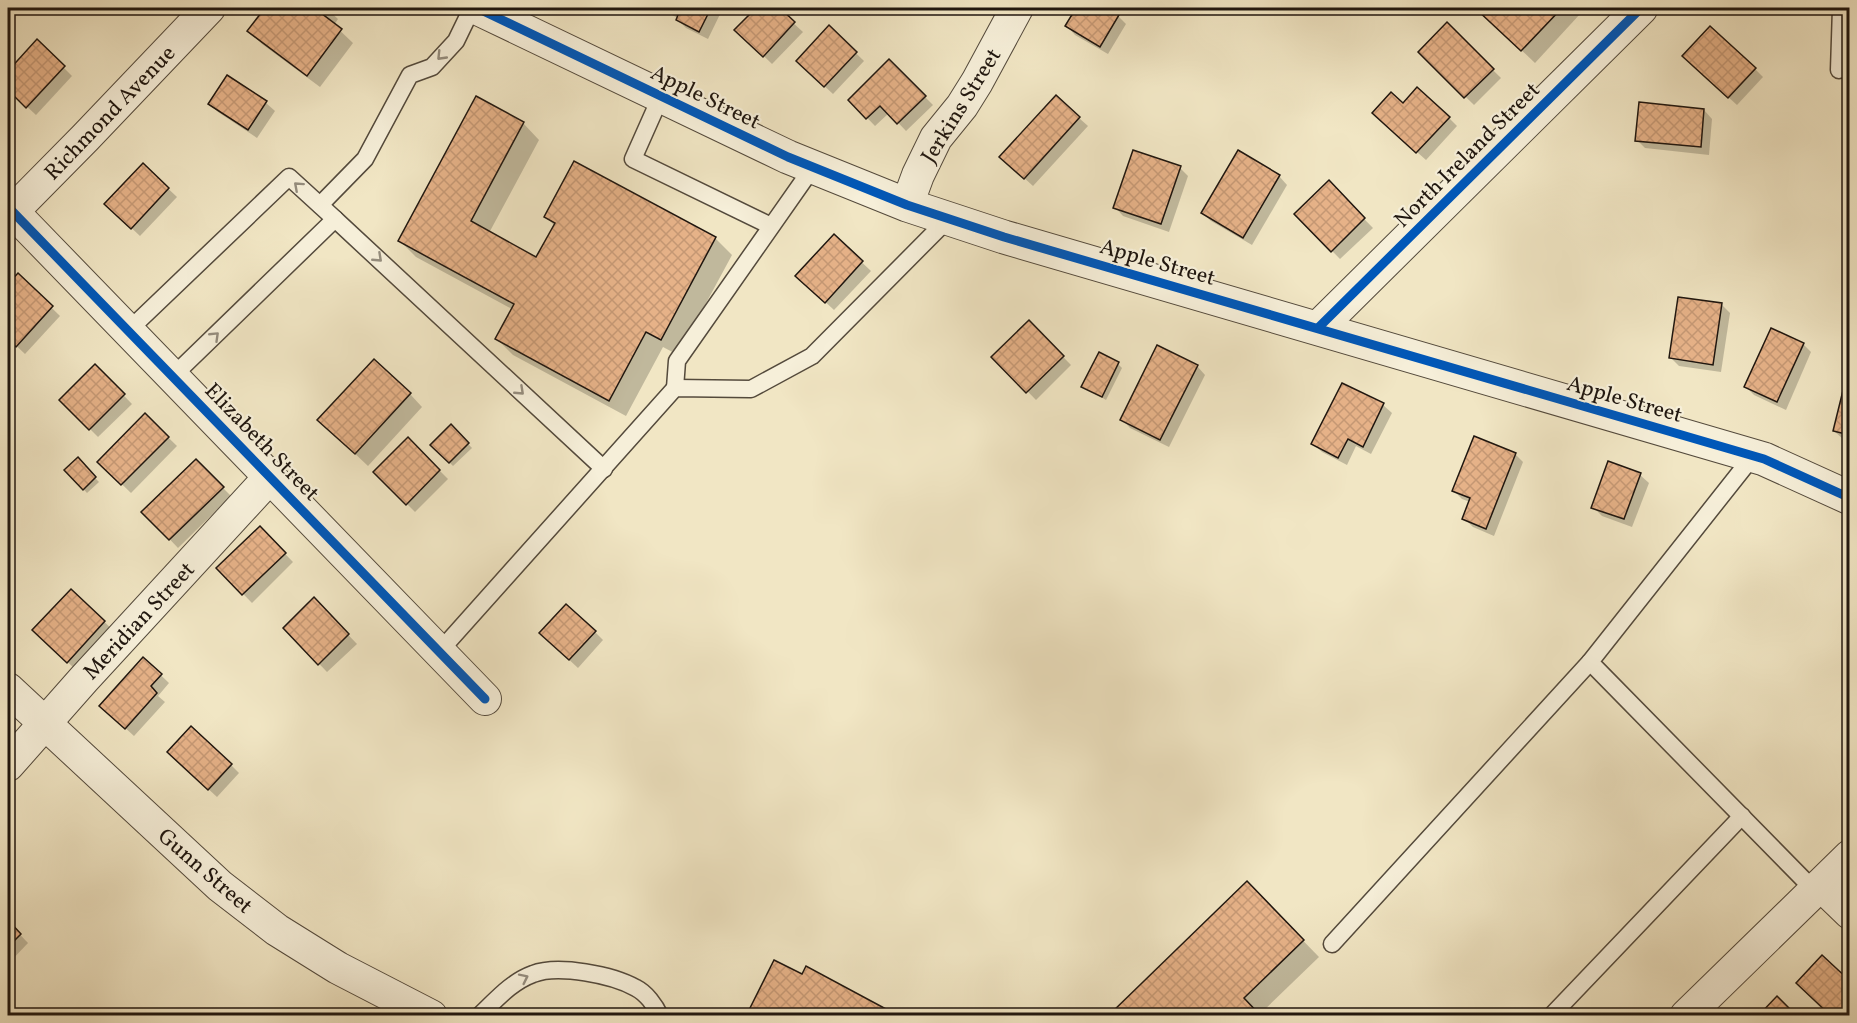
<svg xmlns="http://www.w3.org/2000/svg" width="1857" height="1023" font-family="Vollkorn,serif">
  <defs>
    <pattern id="building-cross-hatch" width="8" height="8" patternUnits="userSpaceOnUse" patternTransform="scale(1.5)"><rect width="8" height="8" fill="#e6b288"/><path d="M0 0l8 8M0 8l8-8" fill="none" stroke="#c59874"/></pattern>
  </defs>
  <rect width="100%" height="100%" fill="#f1e6c4"/>
  <filter id="stains"><feTurbulence type="fractalNoise" baseFrequency=".00333" numOctaves="4"/><feColorMatrix values="0 0 0 0 .2 0 0 0 0 .09 0 0 0 0 .02 0 0 0 .5 -.17"/></filter>
  <radialGradient id="worn" r=".72"><stop offset=".6" stop-color="#630" stop-opacity="0"/><stop offset="1" stop-color="#630" stop-opacity=".3"/></radialGradient>
  <g fill="#0003">
    <polygon points="267,8 326,8 338,19 334,25 353,43 320,87 262,44 249,31"/>
    <polygon points="658,8 723,8 708,39 686,28 678,20 678,18"/>
    <polygon points="758,8 777,8 803,32 772,64 737,30"/>
    <polygon points="1078,8 1104,8 1118,16 1126,24 1108,54 1075,35 1067,26"/>
    <polygon points="1477,8 1575,8 1581,13 1535,63"/>
    <polygon points="1447,25 1501,78 1474,105 1420,52"/>
    <polygon points="829,27 864,61 833,94 806,69"/>
    <polygon points="37,41 72,76 36,115 8,89 8,73"/>
    <polygon points="889,61 933,105 906,131 889,113 875,126 850,100"/>
    <polygon points="1693,65 1755,69 1763,77 1737,105"/>
    <polygon points="227,77 266,103 275,111 257,138 218,112 210,104"/>
    <polygon points="1403,105 1449,118 1457,126 1426,160 1382,121"/>
    <polygon points="1704,110 1712,119 1709,155 1645,148 1637,140"/>
    <polygon points="1079,118 1088,126 1033,186 1010,165"/>
    <polygon points="523,123 539,140 489,233 537,259 555,226 546,217 715,238 732,255 678,355 663,347 626,416 513,355 497,339 512,309 416,257 399,240"/>
    <polygon points="143,165 177,197 140,236 106,204"/>
    <polygon points="1180,168 1188,176 1169,232 1123,216 1115,207"/>
    <polygon points="1279,176 1287,185 1252,245 1211,221 1202,213"/>
    <polygon points="1329,183 1373,228 1340,259 1296,214"/>
    <polygon points="834,236 871,271 834,310 806,284"/>
    <polygon points="18,275 60,316 25,354 8,338 8,286"/>
    <polygon points="1722,305 1730,313 1721,372 1679,366 1671,358"/>
    <polygon points="1029,322 1071,365 1036,400 994,357"/>
    <polygon points="1803,344 1811,352 1786,410 1754,395 1746,387"/>
    <polygon points="1118,364 1122,368 1106,400 1083,386"/>
    <polygon points="95,366 132,404 98,437 61,400"/>
    <polygon points="1197,366 1205,375 1169,447 1130,428 1122,419"/>
    <polygon points="1850,369 1850,441 1843,439 1834,431"/>
    <polygon points="1343,385 1383,405 1392,413 1371,454 1356,446 1347,465 1322,452 1313,444"/>
    <polygon points="410,394 422,407 368,466 332,432"/>
    <polygon points="145,415 177,446 131,493 99,462"/>
    <polygon points="451,426 472,448 453,466 432,445"/>
    <polygon points="408,439 448,479 415,512 375,472"/>
    <polygon points="1515,454 1523,462 1494,536 1473,527 1464,518 1470,502 1462,499 1454,491"/>
    <polygon points="78,460 99,482 87,493 66,470"/>
    <polygon points="196,461 231,496 178,548 144,512"/>
    <polygon points="1640,475 1649,483 1632,527 1602,516 1593,507"/>
    <polygon points="260,528 293,562 252,603 218,568"/>
    <polygon points="71,591 113,630 76,670 34,630"/>
    <polygon points="314,599 357,644 327,672 285,628"/>
    <polygon points="595,632 603,640 578,668 550,642"/>
    <polygon points="144,659 169,683 158,696 165,702 134,736 110,714"/>
    <polygon points="177,760 231,765 239,773 217,797"/>
    <polygon points="1247,883 1319,957 1259,1015 1110,1016"/>
    <polygon points="8,922 28,943 8,964"/>
    <polygon points="1850,983 1850,1016 1833,1016"/>
  </g>
  <g fill="url(#building-cross-hatch)" stroke="#1f160f" stroke-width="1.5">
    <polygon points="265,8 325,8 321,13 342,29 307,76 247,31"/>
    <polygon points="663,8 711,8 699,32 676,20 678,15"/>
    <polygon points="756,8 780,8 795,22 763,57 734,30"/>
    <polygon points="1076,8 1107,8 1119,15 1100,47 1065,26"/>
    <polygon points="1475,8 1562,8 1521,51"/>
    <polygon points="1447,22 1494,69 1464,98 1418,52"/>
    <polygon points="829,25 857,52 824,87 796,61"/>
    <polygon points="1710,26 1756,68 1728,98 1682,56"/>
    <polygon points="37,39 65,66 26,108 8,90 8,71"/>
    <polygon points="889,59 926,96 897,124 880,106 866,119 848,100"/>
    <polygon points="227,75 267,101 248,130 208,104"/>
    <polygon points="1417,87 1450,117 1416,153 1372,113 1391,92 1403,103"/>
    <polygon points="1056,95 1080,117 1024,179 999,157"/>
    <polygon points="476,96 524,122 471,221 536,257 555,223 544,217 574,161 716,237 661,340 646,332 609,401 495,339 514,304 398,241"/>
    <polygon points="1639,102 1704,109 1701,147 1635,141"/>
    <polygon points="1133,150 1181,166 1161,224 1113,208"/>
    <polygon points="1238,150 1280,175 1243,238 1201,213"/>
    <polygon points="143,163 169,188 131,229 104,204"/>
    <polygon points="1329,180 1365,218 1331,252 1294,214"/>
    <polygon points="834,234 863,261 825,303 795,276"/>
    <polygon points="18,273 53,306 16,347 8,339 8,284"/>
    <polygon points="1678,297 1722,303 1713,365 1669,358"/>
    <polygon points="1029,320 1064,356 1026,393 991,357"/>
    <polygon points="1771,328 1804,343 1777,402 1744,387"/>
    <polygon points="1157,345 1198,365 1160,440 1120,420"/>
    <polygon points="1099,352 1119,362 1102,397 1081,387"/>
    <polygon points="374,359 411,393 355,454 317,420"/>
    <polygon points="1850,362 1850,435 1833,431"/>
    <polygon points="95,364 125,394 89,430 59,400"/>
    <polygon points="1342,383 1384,403 1363,447 1348,439 1338,458 1311,444"/>
    <polygon points="145,413 169,437 121,485 97,462"/>
    <polygon points="451,424 469,443 449,463 430,445"/>
    <polygon points="1474,436 1516,453 1486,529 1462,519 1470,498 1452,491"/>
    <polygon points="408,437 440,470 406,505 373,472"/>
    <polygon points="78,457 96,477 83,490 64,470"/>
    <polygon points="196,459 224,487 169,540 141,512"/>
    <polygon points="1608,461 1641,473 1624,519 1591,508"/>
    <polygon points="260,526 286,553 242,595 216,568"/>
    <polygon points="71,589 105,621 67,663 32,630"/>
    <polygon points="314,597 349,634 318,665 283,628"/>
    <polygon points="566,604 596,631 569,660 539,633"/>
    <polygon points="143,657 162,674 151,686 157,693 125,729 99,706"/>
    <polygon points="191,726 232,764 208,790 167,752"/>
    <polygon points="1247,881 1304,940 1244,998 1261,1016 1108,1016"/>
    <polygon points="8,920 21,934 8,947"/>
    <polygon points="1822,955 1850,981 1850,1001 1836,1016 1831,1016 1796,983"/>
    <polygon points="774,960 802,974 806,966 899,1016 746,1016"/>
    <polygon points="1777,996 1797,1016 1758,1016"/>
  </g>
  <g fill="none" stroke-linecap="round" stroke-linejoin="round">
    <g stroke="#544a3c" stroke-width="19">
      <g id="service">
        <polyline points="1839,70 1841,8"/>
        <polyline points="661,96 633,159 771,226"/>
        <polyline points="320,205 365,159 410,75 432,67 456,41 472,8"/>
        <polyline points="335,219 604,469"/>
        <polyline points="129,330 289,177 335,219 173,376"/>
        <polyline points="675,388 677,361 813,167"/>
        <polyline points="1753,456 1590,662 1815,891"/>
        <polyline points="439,652 675,388 751,389 812,356 948,219"/>
        <polyline points="1332,944 1590,662"/>
        <path d="M479,1016c17,-16 32,-34 54,-42 25,-10 80,1 103,14 10,5 19,17 24,28"/>
        <polyline points="1551,1016 1742,816"/>
      </g>
    </g>
    <g stroke="#544a3c" stroke-width="34">
      <g id="minor">
        <polyline points="907,205 918,175 936,138 962,106 977,82 1017,8"/>
        <polyline points="12,211 485,699"/>
        <polyline points="8,216 85,138 209,8"/>
        <polyline points="8,689 220,886 277,930 338,968 431,1016"/>
        <polyline points="8,765 84,679 270,477"/>
        <polyline points="1821,885 1850,913"/>
        <polyline points="1686,1016 1850,856"/>
      </g>
    </g>
    <g stroke="#544a3c" stroke-width="35">
      <g id="tertiary">
        <polyline points="477,8 788,157 907,205 1004,237 1764,459 1850,498"/>
        <polyline points="1318,328 1641,8"/>
      </g>
    </g>
    <use href="#service" stroke="#f6efd9" stroke-width="16"/>
    <use href="#minor" stroke="#f6efd9" stroke-width="32"/>
    <use href="#tertiary" stroke="#f6efd9" stroke-width="33"/>
    <g stroke="#f6efd9" stroke-width="13">
      <g id="cycleway">
        <polyline points="477,8 788,157 907,205 1004,237 1764,459 1850,498"/>
        <polyline points="12,211 485,699"/>
        <polyline points="1318,328 1641,8"/>
      </g>
    </g>
    <use href="#cycleway" stroke="#0057b8" stroke-width="9"/>
  </g>
  <defs><path id="oneway-chevron" d="M-2-3.5L2.5 0L-2 3.5" fill="none" stroke-width="1.6" stroke-linecap="round" stroke-linejoin="round" transform="scale(1.5)"/></defs>
  <g stroke="#958d7e">
    <use href="#oneway-chevron" transform="translate(441 56) rotate(134)"/>
    <use href="#oneway-chevron" transform="translate(298 186) rotate(-138)"/>
    <use href="#oneway-chevron" transform="translate(378 258) rotate(43)"/>
    <use href="#oneway-chevron" transform="translate(215 336) rotate(-44)"/>
    <use href="#oneway-chevron" transform="translate(520 391) rotate(43)"/>
    <use href="#oneway-chevron" transform="translate(524 978) rotate(-26)"/>
  </g>
  <g text-anchor="middle" stroke-width="4.5" stroke-linejoin="round" paint-order="stroke">
    <g font-size="22" fill="#1f160f" stroke="#f6efd9">
      <text transform="translate(706 96) rotate(26)" y="8">Apple Street</text>
      <text transform="translate(960 105) rotate(-58)" y="8">Jerkins Street</text>
      <text transform="translate(109 112) rotate(-46)" y="8">Richmond Avenue</text>
      <text transform="translate(1466 154) rotate(-45)" y="8">North Ireland Street</text>
      <text transform="translate(1158 261) rotate(16)" y="8">Apple Street</text>
      <text transform="translate(1625 398) rotate(16)" y="8">Apple Street</text>
      <text transform="translate(263 441) rotate(46)" y="8">Elizabeth Street</text>
      <text transform="translate(138 620) rotate(-47)" y="8">Meridian Street</text>
      <text transform="translate(206 870) rotate(41)" y="8">Gunn Street</text>
    </g>
  </g>
  <rect width="1857" height="1023" fill="none" stroke="#f1e6c4" stroke-width="30"/>
  <rect x="9" y="9" width="1839" height="1005" fill="none" stroke="#1f160f" stroke-width="3"/>
  <rect x="15" y="15" width="1827" height="993" fill="none" stroke="#1f160f" stroke-width="1.5"/>
  <rect width="100%" height="100%" filter="url(#stains)"/>
  <rect width="100%" height="100%" fill="url(#worn)"/>
</svg>
